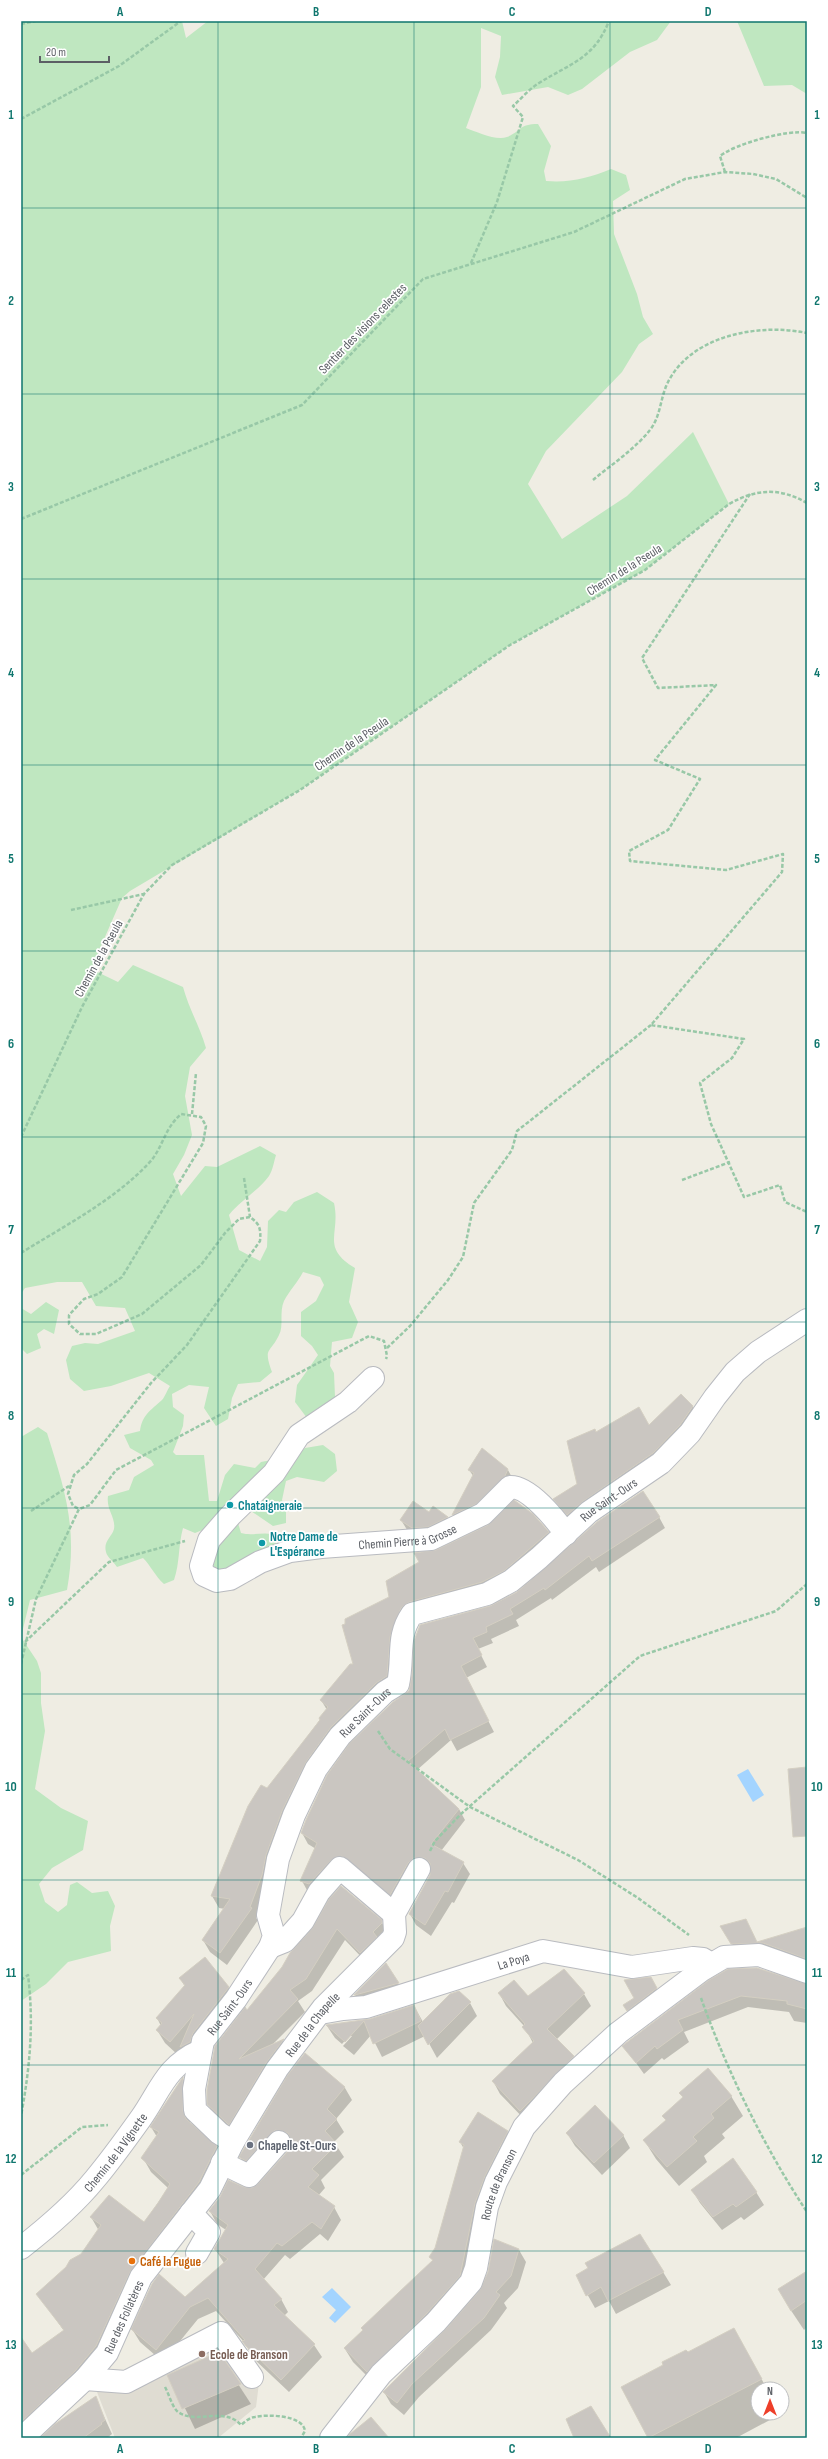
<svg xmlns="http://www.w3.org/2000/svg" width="828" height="2459" font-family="'Sofia Sans Condensed',sans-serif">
  <rect width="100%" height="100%" fill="#efede3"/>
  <polygon fill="#dfdcd2" points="218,2324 259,2383 256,2407 218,2438 115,2438 97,2392"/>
  <g fill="#bfe7c0">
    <path d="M21,21h161l4,17 22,-17h463l-14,19 -27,12 -48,37 -14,6 -20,-8 -46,8 -7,-18 5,-20 1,-21 -20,-8v59l-15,41c11,4 30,13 41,9 15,-6 11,-13 31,-13l13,22 -7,25 2,10c24,2 43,-3 65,-12l15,6 4,15 -17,11 1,33 23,60 6,23 10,17 -14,10 -17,28 -76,79 -18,33 34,55 65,-43 66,-64 36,72 -84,66 -135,75 -210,145 -170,101 -8,7 -31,71 27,13 15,-17 50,22c6,22 17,40 23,61l-16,19 -5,29 7,39 -8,20 -11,19 8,22 24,-30 12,1 43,-21 16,9c-2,6 -3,15 -7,21 -11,15 -28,24 -40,39l10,35 21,11 7,-14 1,-26 11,-11 7,2 8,-10 23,-10 17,11c7,31 -14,44 21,65l-6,34 9,20 -6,16 -20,4 -2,24 4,7 1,24 -12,15 -16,6 -12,-16 2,-17 21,-30 -6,-9 -11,-10v-24l15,-11 8,-16 -4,-8 -17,-5c-5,10 -14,19 -19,29 -5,11 0,25 -5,34 -9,19 -16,12 -7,37l-12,10 -22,2 -6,14 -4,21 -12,7 -12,-18 5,-21 -20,-2 -17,9 1,13 11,8 -1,11 -10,26 3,3h28l5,46h8l8,-26 9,-11 21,4 6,-6 36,-7 8,-7 18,-3 12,9 2,17 -13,11 -27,-5 -11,4 -4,19 4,10v13l-13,3 -28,-19 -7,16 3,10c11,3 20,-1 31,1l5,11 -53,31 -16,-9 -3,-38 -10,4 -12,-5c-5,18 -3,35 -9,52l-10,4c-9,-8 -13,-18 -21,-26l-26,9c-3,-5 -10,-10 -11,-15 -3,-11 6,-15 8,-23 2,-12 -8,-19 -6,-33l21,-6 5,-13 20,-12 -3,-5 -21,-12 -6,-13 16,-4c2,-16 11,-21 22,-31 3,-3 5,-10 8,-14l-21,-13 -38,13 -27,5 -14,-12 -4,-19 6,-14 13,-3 13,1 37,-13 -10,-23 -29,-2 -14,-24h-25l-32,6 -4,6z"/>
    <polygon points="737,21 807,21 807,94 792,85 764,86"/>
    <polygon points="46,1302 59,1310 54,1334 44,1329 37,1334 41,1348 27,1354 21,1348 21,1308 31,1314"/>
    <path d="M38,1427l9,6c18,57 31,96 20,157l-37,10 -9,37 16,24 4,12v30l4,28 -10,58 26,19 27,13 -5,29 -31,18 -13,16 6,18 13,10 9,-7 3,-20 7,-3 15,11 16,-2 7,15 -5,20 1,25 -43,11 -22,22 -25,17v-564z"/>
  </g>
  <g fill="#a3d4ff">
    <polygon points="748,1769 764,1795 753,1802 737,1775"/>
    <polygon points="332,2288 351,2307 335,2323 329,2318 336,2310 322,2297"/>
  </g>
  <g fill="#0003">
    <polygon points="681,1395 693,1407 699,1418 574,1526 554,1499 578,1484 596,1433 649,1426"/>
    <polygon points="483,1449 508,1470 515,1483 460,1528 453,1515 474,1477 469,1470"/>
    <polygon points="433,1507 447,1518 455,1530 409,1533 401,1520 429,1513"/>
    <polygon points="659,1517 665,1528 599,1572 596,1567 552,1600 551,1598 516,1620 519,1626 491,1639 493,1643 478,1649 487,1667 466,1678 494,1732 457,1751 451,1740 417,1770 459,1809 465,1820 441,1851 463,1863 470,1874 454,1903 452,1902 431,1936 416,1925 410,1914 431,1875 431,1869 419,1869 397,1905 349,1867 308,1892 302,1881 316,1849 308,1844 302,1833 409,1691 491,1607"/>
    <polygon points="548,1533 555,1544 511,1582 416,1614 393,1688 338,1739 269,1887 256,1918 258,1920 227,1965 210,1952 203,1940 225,1909 219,1908 212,1896 268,1790 327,1710 321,1700 355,1664 344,1626"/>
    <polygon points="381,1921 388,1933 368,1964 345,1940 312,1991 298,2001 305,2012 271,2046 283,2041 290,2052 236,2136 215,2117 208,2104 247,2011 313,1930"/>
    <polygon points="722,1926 752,1932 757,1943 807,1928 807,1968 739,1956"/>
    <polygon points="386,1964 406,1997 363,2008 355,1995"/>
    <polygon points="728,1970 807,1985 807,2023 794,2021 789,2012 748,2007 684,2032 689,2042 664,2060 662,2058 644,2074 624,2046"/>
    <polygon points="180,1978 228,1987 236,2001 200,2047 178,2055 165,2043 157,2030 161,2026 157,2018 185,1987"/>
    <polygon points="650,1978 663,2000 632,2017 625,2005 635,1998"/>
    <polygon points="499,1993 528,1997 584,1994 591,2006 556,2040 573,2057 580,2069 528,2123 500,2094 493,2081 533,2043 524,2026 506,2006"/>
    <polygon points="470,2003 477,2016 437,2058 425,2036 382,2057 371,2035 354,2055 343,2046 352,2036 349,2036 342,2044 335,2038 327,2026 370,2020 414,2006 423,2022"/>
    <polygon points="305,2055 345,2088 352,2100 336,2119 344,2132 334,2142 344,2157 321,2180 325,2188 318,2196 334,2207 341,2220 328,2241 320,2234 290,2259 285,2255 263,2280 281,2299 288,2312 284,2316 314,2345 322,2357 289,2392 254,2359 244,2342 216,2311 198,2319 163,2362 140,2342 132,2329 185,2298 224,2263 215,2249 226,2230 217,2224 210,2211 243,2188 252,2189 259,2185 289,2150 292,2145 283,2142 248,2170 240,2157"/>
    <polygon points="708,2070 731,2096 743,2116 722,2134 725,2138 704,2156 707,2162 679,2186 656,2159 644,2140 666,2121 663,2116 683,2098 680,2093"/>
    <polygon points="183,2079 191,2092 190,2123 216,2147 224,2161 104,2360 21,2438 21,2383 64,2331 38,2294 82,2254 99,2231 91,2217 144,2223 168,2188 151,2172 143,2158 157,2137 151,2127"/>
    <polygon points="507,2132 515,2145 467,2289 375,2384 353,2362 345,2349 363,2331 362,2329 433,2261 430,2257 436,2249 464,2149 460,2142"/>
    <polygon points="567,2133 623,2135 630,2148 602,2175 575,2146"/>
    <polygon points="692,2190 756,2192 764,2205 744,2220 741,2217 722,2230 700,2203"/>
    <polygon points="519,2250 526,2262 518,2288 504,2303 507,2308 491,2330 419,2397 404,2415 391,2404 384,2392 446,2331"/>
    <polygon points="663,2272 671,2285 616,2314 609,2301 595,2308 577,2276"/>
    <polygon points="807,2272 807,2327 804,2330 790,2309"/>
    <polygon points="734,2329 767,2389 758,2389 758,2413 781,2414 736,2438 649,2438 622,2388"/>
    <polygon points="218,2353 251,2404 195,2429 169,2375"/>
    <polygon points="95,2397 112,2434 107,2438 42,2438"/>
  </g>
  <g fill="#cac6c1" stroke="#d4cfc2">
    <polygon points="681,1394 693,1406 680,1425 653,1453 582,1502 567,1515 553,1499 577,1484 567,1441 595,1429 596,1432 639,1407 649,1425"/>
    <polygon points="482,1448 508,1469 505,1476 476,1504 452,1515 474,1473 468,1470"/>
    <polygon points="643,1491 660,1517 592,1561 589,1556 545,1590 544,1588 510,1609 513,1614 486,1627 487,1632 473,1638 482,1655 461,1666 489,1721 450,1740 445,1729 408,1761 459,1809 431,1844 464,1862 448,1892 445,1891 425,1925 409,1914 430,1875 430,1863 425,1858 413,1858 408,1863 390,1895 342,1856 331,1860 309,1884 300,1881 317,1843 301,1833 306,1820 327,1775 349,1744 393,1702 409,1691 412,1675 414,1641 420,1625 490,1606 517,1592 597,1522"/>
    <polygon points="514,1500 533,1514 549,1532 504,1571 482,1582 409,1602 401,1608 390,1637 387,1676 376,1683 331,1727 306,1762 282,1811 266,1855 262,1875 250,1907 252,1908 220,1953 202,1940 230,1899 211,1896 248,1806 261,1785 267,1788 320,1720 319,1718 328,1707 320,1700 350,1664 353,1664 342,1625 345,1624 345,1619 389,1597 386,1581 419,1562 414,1553 436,1550 488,1525"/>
    <polygon points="413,1501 429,1512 433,1506 448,1517 428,1527 412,1528 400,1520"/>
    <polygon points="807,1767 807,1836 793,1837 788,1769"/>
    <polygon points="341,1886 382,1920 382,1923 373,1932 377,1937 360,1953 337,1929 306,1979 290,1990 298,1999 239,2059 284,2039 266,2063 229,2125 207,2104 207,2090 215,2046 245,2007 247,2010 282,1967 290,1953 312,1929 329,1899"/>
    <polygon points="746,1919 757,1942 807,1927 807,1959 763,1943 731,1944 720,1926"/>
    <polygon points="205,1957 229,1987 193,2033 190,2042 180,2047 194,2014 170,2042 156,2030 162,2023 156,2018 185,1985 179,1978"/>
    <polygon points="386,1963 399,1983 355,1995 354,1995"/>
    <polygon points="757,1968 807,1984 807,2009 787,2004 787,2001 741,1996 678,2020 683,2030 657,2049 655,2046 636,2063 622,2046 709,1980 728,1969"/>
    <polygon points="564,1969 585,1993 547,2029 574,2056 520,2111 492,2081 534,2041 522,2027 525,2024 498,1993 514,1980 528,1996"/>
    <polygon points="651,1977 657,1988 627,2011 623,2005 634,1998 624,1980"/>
    <polygon points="459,1991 471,2002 428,2045 418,2026 450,1994"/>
    <polygon points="414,2005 421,2021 373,2044 364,2021 345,2042 326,2025 370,2019"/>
    <polygon points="305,2053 345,2087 327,2109 337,2119 325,2131 337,2144 312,2169 319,2175 308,2187 335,2206 321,2229 312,2222 282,2246 277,2243 255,2269 282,2299 274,2305 315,2344 281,2380 246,2346 242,2341 245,2340 208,2298 190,2307 156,2350 131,2329 152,2284 159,2274 185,2297 228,2259 214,2249 228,2225 209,2211 220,2197 228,2180 244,2187 252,2188 258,2184 289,2150 291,2144 288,2133 275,2130 246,2161 239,2157 287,2076"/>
    <polygon points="708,2068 732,2096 711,2114 714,2118 693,2137 697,2141 667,2167 643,2140 666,2120 662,2116 683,2097 679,2093"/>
    <polygon points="183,2077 183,2111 186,2119 217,2146 199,2182 130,2272 96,2346 75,2371 21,2422 21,2337 32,2353 64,2330 36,2294 66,2267 70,2260 81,2254 101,2225 90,2217 109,2195 144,2222 158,2203 170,2184 141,2158 159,2132 150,2127"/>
    <polygon points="595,2105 624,2135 594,2163 566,2133"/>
    <polygon points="478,2112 508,2131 485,2176 475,2203 460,2276 427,2313 367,2372 344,2348 363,2330 361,2328 433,2260 429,2257 435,2248 464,2145 459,2142"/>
    <polygon points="733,2158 757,2192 736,2207 733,2204 713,2217 691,2190"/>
    <polygon points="640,2234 664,2272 608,2301 601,2287 586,2296 576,2275 588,2268 585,2263"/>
    <polygon points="494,2239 519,2249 511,2276 496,2292 500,2295 484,2318 412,2384 397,2403 383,2392 445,2330 480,2290 488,2272"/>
    <polygon points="807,2271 807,2300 791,2311 778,2289"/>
    <polygon points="734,2328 762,2379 648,2438 621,2387 663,2365 662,2362 686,2350 688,2352"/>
    <polygon points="219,2352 241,2384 182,2409 167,2375"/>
    <polygon points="96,2396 105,2420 101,2423 102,2424 83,2438 40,2438 55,2424"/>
    <polygon points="591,2406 611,2438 574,2438 566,2419"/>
    <polygon points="371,2417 389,2438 347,2438 350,2434"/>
  </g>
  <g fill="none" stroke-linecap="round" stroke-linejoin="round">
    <g stroke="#b9bbc0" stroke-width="24">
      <g id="minor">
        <path id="s1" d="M373,1378l-25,24 -49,33 -25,38 -44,43 -21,24 -8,26 3,9 13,6 13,-2 30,-17 30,-11 31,-4 110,-8 52,-25 27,-27c19,-1 46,33 56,47"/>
        <polyline points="270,1947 285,1941 303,1921 319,1892 340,1868 394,1914"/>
        <path id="s2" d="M320,2013l23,-4 23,-2 177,-56 89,16 61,-9 10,1 8,5"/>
        <path id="s3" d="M233,2142l-14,-9 -24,-23 -1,-21 9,-48 33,-42 34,-52 4,-11 -6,-21 10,-56 16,-44 22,-46 24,-33 45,-44 13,-8c6,-27 -2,-47 14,-70l75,-20 24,-13 28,-23 50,-46 72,-49 29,-30 25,-36 20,-25 23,-20 49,-32"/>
        <polyline points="222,2163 249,2176 279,2142"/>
        <polyline points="191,2213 209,2232 197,2253"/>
        <path id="s4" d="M21,2248c27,-21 52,-42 74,-69 16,-19 31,-40 46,-61 19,-27 25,-52 59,-67"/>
        <polyline points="85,2379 126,2382 221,2333 252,2377"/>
        <path id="s5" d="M22,2438l63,-59 22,-26 34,-76 69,-88 23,-47 44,-73 46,-61 70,-70 2,-6 -1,-18 25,-45"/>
        <path id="s6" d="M331,2438l50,-64 55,-52 35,-40 5,-14 11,-61 9,-25 28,-55 39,-44 55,-50 84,-63 22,-13 35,-2 48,17"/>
      </g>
    </g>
    <g stroke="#98c8a7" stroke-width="2.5" stroke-dasharray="4 2" stroke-linecap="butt">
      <polyline points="21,24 36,21"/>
      <polyline points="21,119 119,66 181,21"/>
      <path d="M725,172l-5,-16c15,-12 68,-27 87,-23"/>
      <path d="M471,263l26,-61 26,-85 -10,-11c8,-7 16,-17 26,-23 32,-20 55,-24 70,-62"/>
      <path d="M593,480c18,-15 42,-31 57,-50 11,-14 10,-32 18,-48 24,-47 91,-59 139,-49"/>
      <polyline points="750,494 642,658 658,688 716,685 655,760 700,779 668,830 629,851 630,861 726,870 783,854 782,872 651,1025 744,1039 732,1058 700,1083 711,1124 744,1197 780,1185 785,1202 807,1212"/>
      <polyline points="21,519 302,405 423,279 574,232 685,179 725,172 753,174 776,179 807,198"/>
      <polyline points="71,910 144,894"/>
      <polyline points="192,1114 196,1073"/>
      <path d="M21,1137l61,-130 62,-113 28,-29 128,-75 210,-145 135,-75 84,-66c27,-15 50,-17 78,-1"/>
      <polyline points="244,1178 250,1217"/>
      <polyline points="682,1180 730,1162"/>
      <path d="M21,1253c43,-27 92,-52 127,-89 15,-15 15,-34 33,-50l20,3 5,9 -3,17 -81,134 -24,17 -14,5 -15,16v9l11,10h16l46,-20 59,-49 24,-32 14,-14 11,-2c10,7 11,12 10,24l-73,104 -36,38 -64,81 -13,11 -6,19 5,12 6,3"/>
      <polyline points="387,1348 410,1326 448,1280 463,1257 474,1203 512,1150 517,1131 651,1025"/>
      <polyline points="31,1511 69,1486"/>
      <polyline points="25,1642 109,1562 185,1541"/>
      <polyline points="21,1664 36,1599 79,1509 90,1505 116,1470 369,1336 384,1341 387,1356 386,1359"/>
      <polyline points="378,1731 390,1749 470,1807 578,1860 638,1898 689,1935"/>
      <polyline points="430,1851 435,1841 461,1814 640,1656 776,1611 807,1584"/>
      <path d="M21,1980l7,-5c6,49 2,92 -7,141"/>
      <path d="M701,1998c26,73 63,149 106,214"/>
      <polyline points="21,2175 82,2127 108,2125"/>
      <path d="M165,2387c4,7 7,20 13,25 19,13 46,-6 63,13 4,-3 9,-8 14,-8 13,-3 48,-2 50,14l-4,7"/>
    </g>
    <use href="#minor" stroke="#fff" stroke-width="22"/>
  </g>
  <path fill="none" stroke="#0f766e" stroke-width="1" stroke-opacity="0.55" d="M218,21v2417M414,21v2417M610,21v2417M21,208h786M21,394h786M21,579h786M21,765h786M21,951h786M21,1137h786M21,1322h786M21,1508h786M21,1694h786M21,1880h786M21,2065h786M21,2251h786"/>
  <g fill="#0f9aa8" stroke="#fff" stroke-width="1.5">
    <circle cx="230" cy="1505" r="4"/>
    <circle cx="262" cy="1543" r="4"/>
  </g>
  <circle fill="#6b7280" stroke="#fff" stroke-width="1.5" cx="250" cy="2145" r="4"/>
  <circle fill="#e8710a" stroke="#fff" stroke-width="1.5" cx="132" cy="2261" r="4"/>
  <circle fill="#8d6e63" stroke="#fff" stroke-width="1.5" cx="202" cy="2354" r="4"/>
  <g text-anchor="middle" stroke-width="3.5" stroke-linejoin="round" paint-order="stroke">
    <g font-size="13" fill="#5c5f65" stroke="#fff">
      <text transform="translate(362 328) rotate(-46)" y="5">Sentier des visions celestes</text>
      <text transform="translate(624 569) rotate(-32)" y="5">Chemin de la Pseula</text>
      <text transform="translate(351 743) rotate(-34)" y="5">Chemin de la Pseula</text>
      <text transform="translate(98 958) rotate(-61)" y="5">Chemin de la Pseula</text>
      <text dy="5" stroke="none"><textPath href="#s3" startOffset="847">Rue Saint-Ours</textPath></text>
      <text dy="5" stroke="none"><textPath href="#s1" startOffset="482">Chemin Pierre à Grosse</textPath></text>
      <text dy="5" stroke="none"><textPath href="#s3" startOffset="499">Rue Saint-Ours</textPath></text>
      <text dy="5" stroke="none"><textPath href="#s2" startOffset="201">La Poya</textPath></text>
      <text dy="5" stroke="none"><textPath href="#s3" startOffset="163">Rue Saint-Ours</textPath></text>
      <text dy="5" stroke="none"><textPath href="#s5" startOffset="510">Rue de la Chapelle</textPath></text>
      <text dy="5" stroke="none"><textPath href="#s4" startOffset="135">Chemin de la Vignette</textPath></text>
      <text dy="5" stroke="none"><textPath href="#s6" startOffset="312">Route de Branson</textPath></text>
      <text dy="5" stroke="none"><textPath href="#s5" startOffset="160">Rue des Follatères</textPath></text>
    </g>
    <g font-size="13" font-weight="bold" fill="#0d838f" stroke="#fff" text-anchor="start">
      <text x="238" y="1510">Chataigneraie</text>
      <text x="270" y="1541">Notre Dame de<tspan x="270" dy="15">L'Espérance</tspan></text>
    </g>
    <g font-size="13" font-weight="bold" fill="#5b616d" stroke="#fff" text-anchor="start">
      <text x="258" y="2150">Chapelle St-Ours</text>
    </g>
    <g font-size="13" font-weight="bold" fill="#c56008" stroke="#fff" text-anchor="start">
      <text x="140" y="2266">Café la Fugue</text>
    </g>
    <g font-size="13" font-weight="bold" fill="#785e54" stroke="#fff" text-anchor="start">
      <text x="210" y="2359">Ecole de Branson</text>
    </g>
  </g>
  <rect width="828" height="2459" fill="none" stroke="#ffffff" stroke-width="44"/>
  <g transform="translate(770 2401)"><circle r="19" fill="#ffffff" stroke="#bebfc1"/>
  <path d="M0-3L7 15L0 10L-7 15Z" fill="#ee3f2a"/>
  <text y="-6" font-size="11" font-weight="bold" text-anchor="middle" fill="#5c5f65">N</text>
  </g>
  <path d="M40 56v6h69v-6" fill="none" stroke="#5c5f65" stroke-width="2"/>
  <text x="46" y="56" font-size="12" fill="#5c5f65" stroke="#ffffff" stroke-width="3" paint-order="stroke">20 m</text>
  <rect x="22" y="22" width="784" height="2415" fill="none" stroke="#0f766e" stroke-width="1.5"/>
  <g font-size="13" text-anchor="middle" font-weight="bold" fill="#0f766e">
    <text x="120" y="16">A</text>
    <text x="316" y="16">B</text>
    <text x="512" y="16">C</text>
    <text x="708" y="16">D</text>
    <text x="11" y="119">1</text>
    <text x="817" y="119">1</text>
    <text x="11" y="305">2</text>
    <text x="817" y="305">2</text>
    <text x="11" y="491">3</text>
    <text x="817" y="491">3</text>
    <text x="11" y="677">4</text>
    <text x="817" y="677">4</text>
    <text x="11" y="863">5</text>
    <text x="817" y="863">5</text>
    <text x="11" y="1048">6</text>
    <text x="817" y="1048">6</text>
    <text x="11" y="1234">7</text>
    <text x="817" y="1234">7</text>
    <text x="11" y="1420">8</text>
    <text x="817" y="1420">8</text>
    <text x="11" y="1606">9</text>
    <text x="817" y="1606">9</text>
    <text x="11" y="1791">10</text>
    <text x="817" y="1791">10</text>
    <text x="11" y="1977">11</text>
    <text x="817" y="1977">11</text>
    <text x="11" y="2163">12</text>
    <text x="817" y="2163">12</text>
    <text x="11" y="2349">13</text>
    <text x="817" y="2349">13</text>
    <text x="120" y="2453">A</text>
    <text x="316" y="2453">B</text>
    <text x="512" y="2453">C</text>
    <text x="708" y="2453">D</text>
  </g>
</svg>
